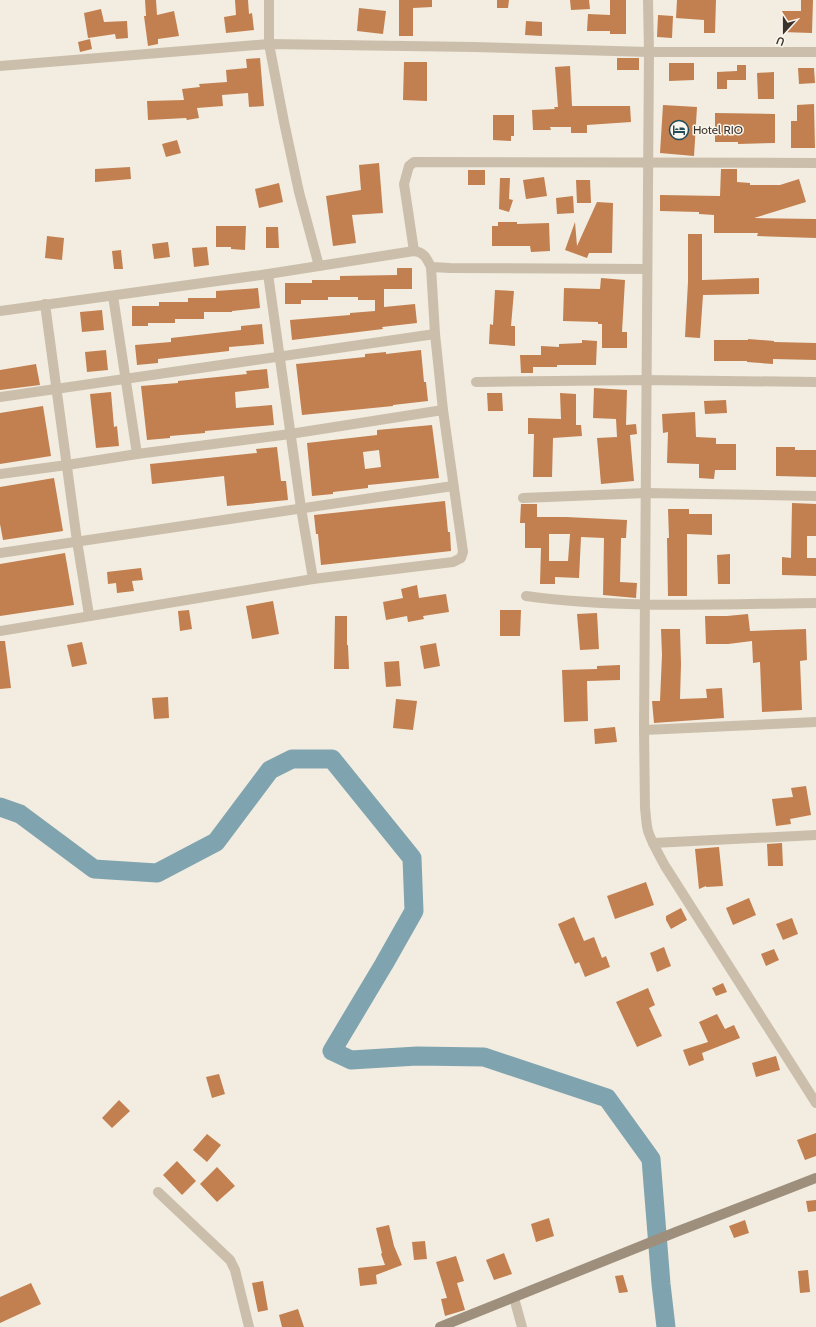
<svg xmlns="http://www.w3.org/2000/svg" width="816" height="1327" font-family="Cabin,sans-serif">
  <rect width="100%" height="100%" fill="#f2ede0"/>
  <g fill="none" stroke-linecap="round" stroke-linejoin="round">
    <polyline stroke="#80a4af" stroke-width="19" points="0,807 20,814 94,869 157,873 216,842 270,770 292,759 332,759 412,858 414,911 384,964 332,1051 351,1060 417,1056 484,1057 607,1098 651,1159 661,1284 666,1327"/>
  </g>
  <g fill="#c27f4f" fill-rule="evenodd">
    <polygon points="145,0 156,0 157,15 174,11 179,36 158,39 158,44 148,46 144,16 146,16"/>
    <polygon points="235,0 248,0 249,14 252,13 254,30 226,33 224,17 236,15"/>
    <polygon points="399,0 432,0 432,7 413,8 413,36 399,36"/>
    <polygon points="497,0 509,0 508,8 497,8"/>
    <polygon points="570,0 589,0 590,9 571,10"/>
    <polygon points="610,0 626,0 626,34 610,34 610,31 587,31 588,14 610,15"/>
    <polygon points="677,0 716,0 715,33 704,33 704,20 676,18"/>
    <polygon points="801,0 813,0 812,33 782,32 782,11 801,11"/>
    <polygon points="359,8 386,11 383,34 357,31"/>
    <polygon points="101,9 104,22 127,21 128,38 116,39 115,34 88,38 84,13"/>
    <polygon points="658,15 673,16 672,38 657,37"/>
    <polygon points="526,21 542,22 542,36 525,35"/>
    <polygon points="90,39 92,49 80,52 78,42"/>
    <polygon points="260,58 264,106 249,107 248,93 222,95 223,106 197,108 199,118 187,120 186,118 148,120 147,101 184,100 182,89 200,87 199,84 227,82 226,70 247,68 246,59"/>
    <rect x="617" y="58" width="22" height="12"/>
    <polygon points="404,62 427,62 427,101 403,100"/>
    <polygon points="669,63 694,63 694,80 669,81"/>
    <polygon points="737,65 746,65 746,80 727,80 727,89 717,89 717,72 737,71"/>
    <polygon points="570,66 572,106 630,106 631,122 587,125 587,133 571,133 571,127 550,127 551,130 533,130 532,110 555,109 554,107 558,107 555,67"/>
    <polygon points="798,68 814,68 815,83 799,84"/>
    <polygon points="774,72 774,99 758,99 757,73"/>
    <polygon points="814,104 815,148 791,148 791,121 797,121 797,105"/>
    <polygon points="663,105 697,107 694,156 660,153"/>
    <polygon points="715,113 775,114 775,143 738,144 738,142 715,142"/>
    <polygon points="493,115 514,115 514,136 511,136 511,141 493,140"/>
    <polygon points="177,140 181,153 166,157 162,144"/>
    <polygon points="379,163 383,213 352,215 356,243 333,246 326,196 361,190 359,165"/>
    <polygon points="130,167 131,179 95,182 95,169"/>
    <polygon points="721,169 737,169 737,182 750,183 750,185 780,185 799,179 806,202 754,218 816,219 816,238 757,236 758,233 714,233 714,215 699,214 699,212 660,211 660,195 720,196"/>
    <rect x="468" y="170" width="17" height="15"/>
    <polygon points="544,177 547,196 526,199 523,180"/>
    <polygon points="500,178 510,178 509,199 513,200 509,212 499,209"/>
    <polygon points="576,180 590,180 591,203 577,203"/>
    <polygon points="279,183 283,202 259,208 255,189"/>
    <polygon points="573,196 574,213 557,214 556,198"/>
    <polygon points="597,202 613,203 612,253 589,253 587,258 565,250 575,222 577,246"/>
    <polygon points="498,222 517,222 517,224 549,223 550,251 531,252 530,246 492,246 492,226 498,226"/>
    <polygon points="216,226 246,226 245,250 231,249 231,247 216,247"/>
    <polygon points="266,227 278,227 279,248 266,248"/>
    <polygon points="688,234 702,234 702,280 759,278 759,294 703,295 700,338 685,337 688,282"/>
    <polygon points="47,236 64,238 62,260 45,258"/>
    <polygon points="168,242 170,257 154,259 152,244"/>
    <polygon points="207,247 209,265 194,267 192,248"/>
    <polygon points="121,250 123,269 114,269 112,251"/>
    <polygon points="397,268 412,268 412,289 384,289 384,307 415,304 417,323 382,327 383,329 292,340 290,320 350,315 350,313 375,311 375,300 358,300 358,297 328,297 328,300 301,300 301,304 285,304 285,283 312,283 312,280 340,280 340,276 397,275"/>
    <polygon points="601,278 625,280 622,332 627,332 627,348 602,348 602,324 598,324 598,322 563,321 564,288 600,289"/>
    <polygon points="258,288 260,308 232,311 232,312 204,312 204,319 175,319 175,323 148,323 148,326 132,326 132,306 159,306 159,302 188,302 188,298 216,298 216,291"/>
    <polygon points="495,290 514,291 511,326 515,326 515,346 489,344 490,324 493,325"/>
    <polygon points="102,310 104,330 82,332 80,312"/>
    <polygon points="262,324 264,344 229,347 229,351 158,359 158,363 137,365 135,345 171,342 171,338 241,330 241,326"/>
    <polygon points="748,339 774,341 774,342 816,343 816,360 773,359 773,364 747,362 747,361 714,361 714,340 748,340"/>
    <polygon points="582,340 597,341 596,365 557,365 557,367 533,367 533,373 521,373 520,355 541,355 541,346 559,347 559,344 582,343"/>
    <polygon points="106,350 108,370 87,372 85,352"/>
    <polygon points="421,350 424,382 426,382 428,401 393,405 393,406 302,415 296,364 365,357 365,354 386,352 386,354"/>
    <polygon points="36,364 40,385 0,390 0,370"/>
    <polygon points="267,369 269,388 235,392 236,408 272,405 274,425 205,431 205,433 170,436 170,438 147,440 141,386 178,383 178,381 247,374 246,371"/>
    <polygon points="594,388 627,390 626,425 636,424 637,434 630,435 634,481 601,484 597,438 617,437 616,419 593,418"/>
    <polygon points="111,392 114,427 117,426 119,446 96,448 90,394"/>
    <polygon points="487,393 502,393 503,411 488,411"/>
    <polygon points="560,393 576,394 576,425 581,425 582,436 553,438 552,477 533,477 534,434 528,434 528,418 561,419"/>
    <polygon points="726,400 727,413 705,414 704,401"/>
    <polygon points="43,406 51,456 0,464 0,413"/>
    <polygon points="695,412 696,437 716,438 716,444 736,444 736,470 715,470 714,479 699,478 699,464 667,463 668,432 663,433 662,414"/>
    <path d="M432,425l7,53 -71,7v3l-35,4v2l-21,2 -5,-53 70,-8v-5zM379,450l2,17 -16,2 -2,-17z"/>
    <polygon points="277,447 281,481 286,481 288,500 227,506 224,476 152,484 150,464 257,453 256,449"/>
    <polygon points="776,447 795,447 795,450 816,450 816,477 776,476"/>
    <polygon points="54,478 63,531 3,540 0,524 0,487"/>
    <polygon points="445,501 448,532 450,532 451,551 321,565 318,534 316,534 314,515"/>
    <polygon points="792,503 816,504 816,536 807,536 807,558 816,558 816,576 782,575 782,557 791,558"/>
    <path d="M521,504h16v13h29l61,3 -1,18h-5l-1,44 17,1 -1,15 -33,-3 1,-57 -23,-1 -2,41 -24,-1v7h-15l1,-36h-16v-25h-5zM549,534h21l-2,27h-19z"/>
    <polygon points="668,509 689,509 689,514 712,514 712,535 687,534 687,596 668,596 667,538 669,538"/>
    <polygon points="65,553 74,605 0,616 0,564"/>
    <polygon points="730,554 730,584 718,584 717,555"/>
    <polygon points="141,568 143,580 132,581 134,591 117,593 116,583 108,584 107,572"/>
    <polygon points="417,585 419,598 446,594 449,612 423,616 424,619 408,622 407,616 386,620 383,602 403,598 401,589"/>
    <polygon points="273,601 279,634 252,639 246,606"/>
    <polygon points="189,610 192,629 180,631 178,611"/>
    <polygon points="500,610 521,610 520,636 500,636"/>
    <polygon points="597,613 599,649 580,650 577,614"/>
    <polygon points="748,614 750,631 806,629 807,660 800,661 802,710 762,712 760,662 753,663 752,641 728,644 706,644 705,616 727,616"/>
    <polygon points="335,616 347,616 347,645 348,645 349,669 334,669"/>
    <polygon points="661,629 680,629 681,664 680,699 707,698 706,689 722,688 724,718 654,723 652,701 660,701 662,655"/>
    <polygon points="0,641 5,641 11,688 0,689"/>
    <polygon points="82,642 87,664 72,667 67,645"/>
    <polygon points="436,643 440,666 424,669 420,646"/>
    <polygon points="399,661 401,686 386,687 384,662"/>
    <polygon points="620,665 620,680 587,681 588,721 564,722 562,670 597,669 597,666"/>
    <polygon points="168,697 169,718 154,719 152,698"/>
    <polygon points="396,699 417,701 413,730 393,728"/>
    <polygon points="615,727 617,742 595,744 594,729"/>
    <polygon points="806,786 811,815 790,819 791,824 776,826 772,799 793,797 791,788"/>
    <polygon points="782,843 783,866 768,866 767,844"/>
    <polygon points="719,847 723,886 706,887 706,886 699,889 695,849"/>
    <polygon points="646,882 654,905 615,919 607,896"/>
    <polygon points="749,898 756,915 733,925 726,908"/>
    <polygon points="681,908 687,920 671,929 666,920 666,916"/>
    <polygon points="574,917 584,941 594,937 602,958 606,956 610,967 585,977 579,962 575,964 558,924"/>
    <polygon points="792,918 798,934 783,940 776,924"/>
    <polygon points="664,947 671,966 657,972 650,953"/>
    <polygon points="774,949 779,960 766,966 761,954"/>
    <polygon points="723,983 727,992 716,996 712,988"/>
    <polygon points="648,988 655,1005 649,1008 662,1036 637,1047 616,1002"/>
    <polygon points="717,1014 725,1029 734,1025 740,1038 702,1053 704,1060 689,1066 683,1050 708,1042 699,1022"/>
    <polygon points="776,1056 780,1070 756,1077 752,1063"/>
    <polygon points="219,1074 225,1094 212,1098 206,1077"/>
    <polygon points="119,1100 130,1111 112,1128 102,1118"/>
    <polygon points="816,1133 816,1156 805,1160 797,1140"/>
    <polygon points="207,1134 221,1145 207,1162 193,1150"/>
    <polygon points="177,1161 196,1181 182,1195 163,1175"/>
    <polygon points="217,1167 235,1186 217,1202 200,1184"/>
    <polygon points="816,1200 816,1211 808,1212 806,1201"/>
    <polygon points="549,1218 554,1236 536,1242 531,1224"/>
    <polygon points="745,1220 749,1233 734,1238 729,1226"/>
    <polygon points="389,1225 394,1246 402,1265 376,1275 377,1284 360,1286 358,1268 385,1265 381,1254 382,1253 376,1228"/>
    <polygon points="425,1241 427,1259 414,1260 412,1242"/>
    <polygon points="504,1253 512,1274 494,1280 486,1260"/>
    <polygon points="456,1256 464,1281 457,1283 465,1310 445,1316 441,1299 447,1298 436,1262"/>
    <polygon points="808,1270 810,1292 800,1293 798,1271"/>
    <polygon points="623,1275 628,1292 619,1293 615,1276"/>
    <polygon points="263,1281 268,1310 258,1312 252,1283"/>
    <polygon points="31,1283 41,1304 0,1323 0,1297"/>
    <polygon points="298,1309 304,1327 282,1327 279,1315"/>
  </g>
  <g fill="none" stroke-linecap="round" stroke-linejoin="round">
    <g stroke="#cbbfac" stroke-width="10">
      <polyline points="269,0 269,44 284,122 299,192 319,266"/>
      <path d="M648,0l1,52 -5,678 1,78c1,7 1,15 3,23 4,12 11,24 17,35l151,237"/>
      <polyline points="0,66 269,44 474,47 649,52 816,52"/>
      <polyline points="414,251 404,184 409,166 414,162 816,163"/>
      <polyline points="431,267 450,268 647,269"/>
      <polyline points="268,274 301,508 313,579"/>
      <polyline points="113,296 137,454"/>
      <polyline points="45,304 77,541 89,615"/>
      <path d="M0,311l268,-37 146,-23c10,1 13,8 17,16l4,67 8,76 20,142 -2,6 -8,4 -140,17 -313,52"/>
      <polyline points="476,382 646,380 816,382"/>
      <polyline points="0,397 435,334"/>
      <polyline points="0,474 67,465 137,454 290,434 443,410"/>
      <polyline points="523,498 646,493 816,496"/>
      <polyline points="0,553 453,486"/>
      <path d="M526,596c96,13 193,8 290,7"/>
      <polyline points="644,730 816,722"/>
      <polyline points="653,843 816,835"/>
      <polyline points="158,1192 230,1260 235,1270 249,1327"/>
      <polyline points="514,1298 522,1327"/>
    </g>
    <polyline stroke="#9e8f7d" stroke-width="10" points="440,1327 676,1232 816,1178"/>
  </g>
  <defs>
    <g id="hotel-ring" transform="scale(1)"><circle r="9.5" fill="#faf6ed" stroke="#214c59" stroke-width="1.5"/><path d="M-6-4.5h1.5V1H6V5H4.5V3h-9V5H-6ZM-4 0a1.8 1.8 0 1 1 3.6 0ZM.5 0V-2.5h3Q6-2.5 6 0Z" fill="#214c59"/></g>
  </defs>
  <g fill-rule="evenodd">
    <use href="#hotel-ring" x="679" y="130"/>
  </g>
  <g text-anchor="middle" stroke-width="3" stroke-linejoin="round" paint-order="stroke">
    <g font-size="12" fill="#39322b" stroke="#faf6ed" text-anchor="start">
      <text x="693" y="134">Hotel RIO</text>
    </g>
  </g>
  <g transform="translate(784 32) rotate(201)" stroke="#faf6ed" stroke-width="3" paint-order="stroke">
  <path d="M0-3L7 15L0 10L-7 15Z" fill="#39322b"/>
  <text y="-6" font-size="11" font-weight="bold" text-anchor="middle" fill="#39322b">U</text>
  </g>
</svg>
